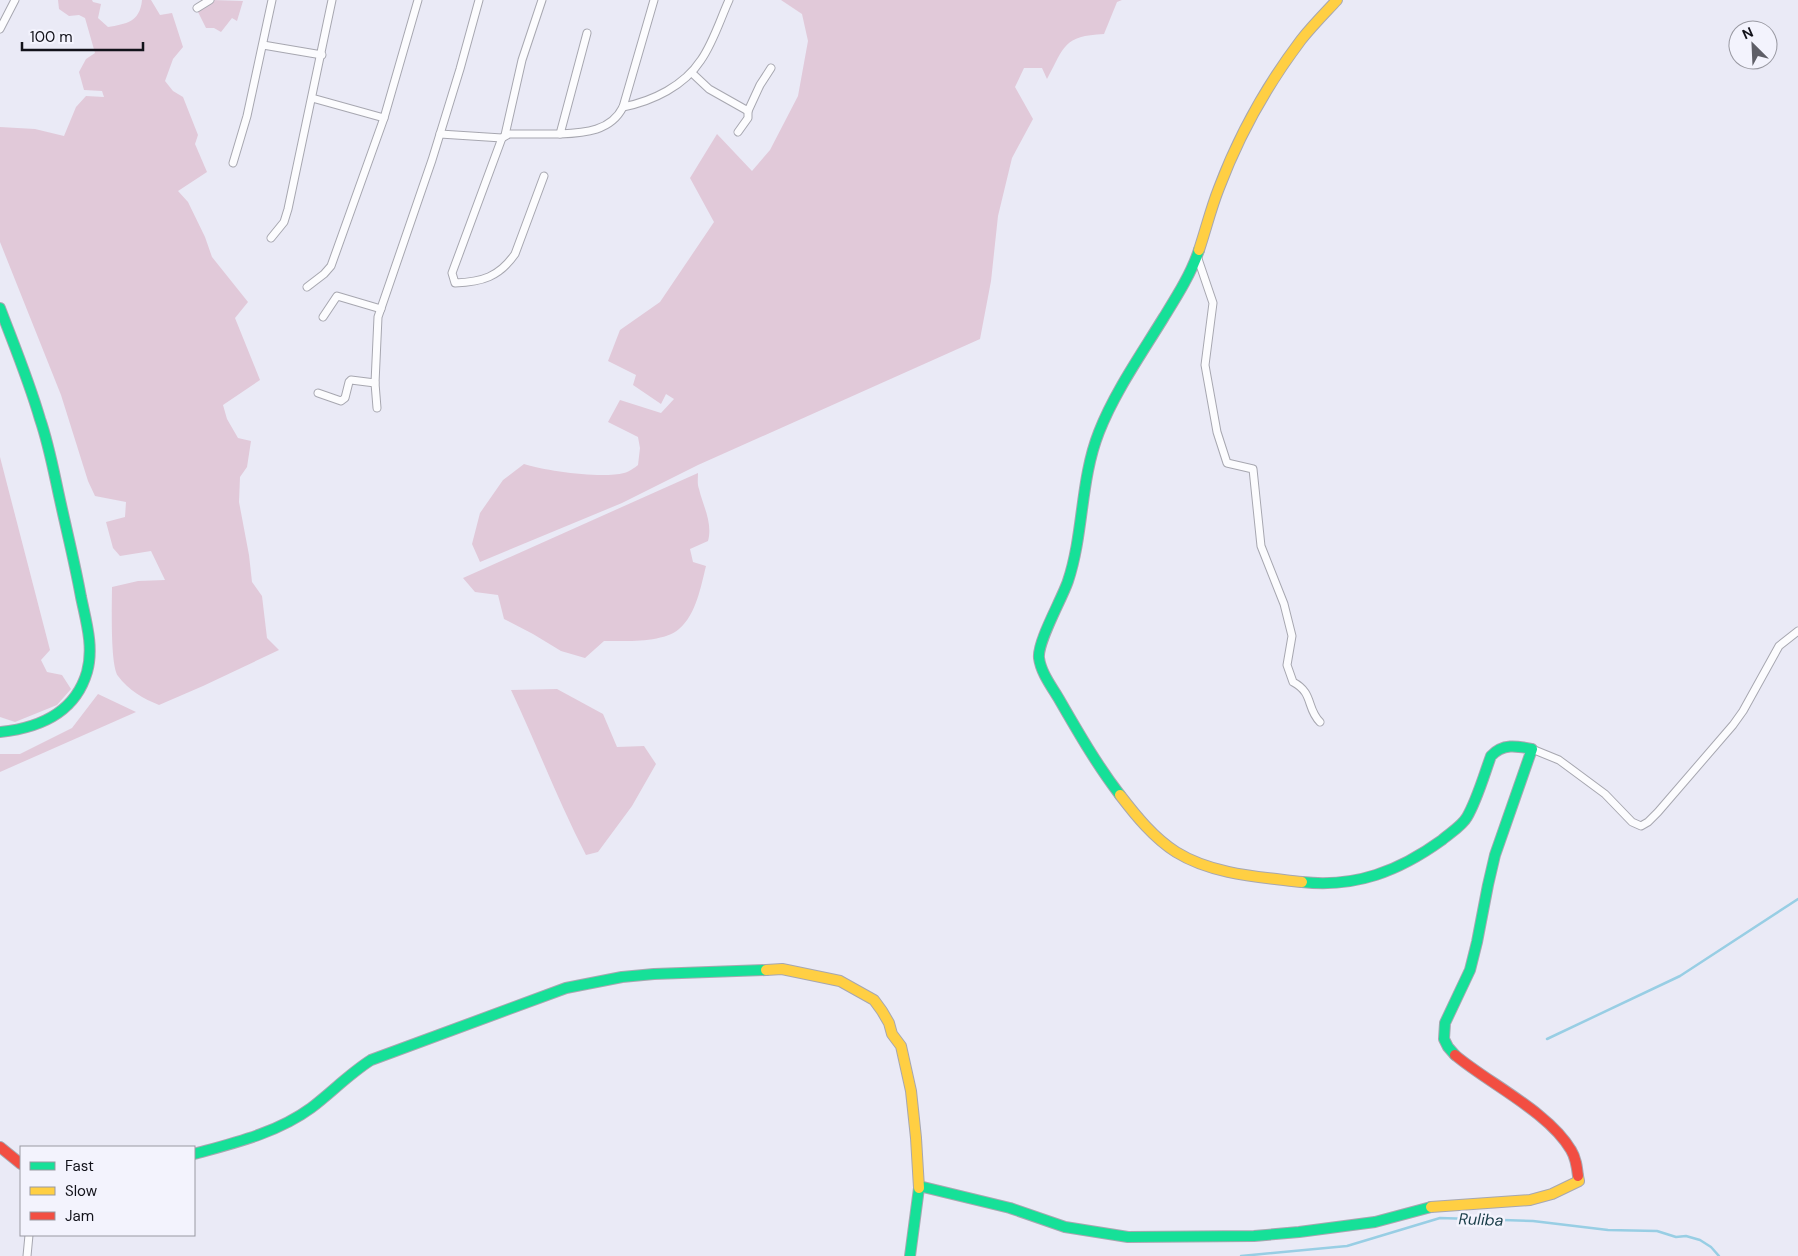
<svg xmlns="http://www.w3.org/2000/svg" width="1798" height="1256" font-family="'DM Sans',sans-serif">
  <rect width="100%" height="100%" fill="#eaeaf6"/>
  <g fill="#e1c9d9">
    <path d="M58,0h34l1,2 8,2 -3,14 10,9c18,-3 32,-5 34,-27h9l9,15 12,-2 11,34 -10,12 -8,22 8,10 10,6 15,38 -3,9 12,28 -29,19 10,11 17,35 7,20 36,45 -13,16 25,62 -37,25 4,14 11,19 13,3 -4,26 -7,10 -1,25 10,53 3,27 10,14 5,42 12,12 -76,36 -44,19c-15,-6 -31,-15 -41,-29 -8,-11 -6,-72 -6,-89l26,-6 27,-1 -14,-29 -31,5 -7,-8 -7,-26 19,-5 1,-15 -31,-6 -7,-15 -27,-86 -61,-153v-115l35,2 29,7 12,-29 10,-11 18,1 -2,-6 -18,-1 -5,-18 7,-13 9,-6 -10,-35 -6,-3 -10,1 -10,-7z"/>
    <polygon points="212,0 243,1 237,21 232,18 221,32 214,28 206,28 197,10"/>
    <path d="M781,0h341l-5,2 -13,32c-41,2 -39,12 -57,45l-5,-11h-18l-9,19 18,32 -21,39 -14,58 -7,65 -11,58 -282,126 -76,38 -142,59 -8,-18 8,-31 23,-33 21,-16c22,7 78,15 100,9 5,-1 10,-5 14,-8l2,-17 -2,-11 -30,-15 12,-22 41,13 13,-14 -8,-5 -5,10 -28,-19 3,-10 -28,-14 12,-31 40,-28 54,-80 -24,-44 27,-44 35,37 18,-21 28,-54 10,-55 -6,-27z"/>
    <polygon points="0,457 50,650 41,660 47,672 62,675 71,689 57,705 15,722 0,717"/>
    <path d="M698,473c0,5 -1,11 1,16 4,17 14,34 9,52l-18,8 3,13 13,4c-5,20 -10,49 -27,63 -16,14 -54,12 -75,12l-19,17 -24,-7 -28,-17 -29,-15 -6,-24 -23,-3 -12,-14z"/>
    <path d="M557,689l46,25 14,33 27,-1 12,18 -24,42 -34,46 -12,3c-28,-54 -49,-110 -75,-165z"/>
    <polygon points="98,694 136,712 0,772 0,754 20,754 72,728"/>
  </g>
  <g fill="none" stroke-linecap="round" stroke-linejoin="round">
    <g stroke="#98cee4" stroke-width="2.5">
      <polyline points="1547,1039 1680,976 1798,899"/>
      <polyline points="1241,1256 1347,1246 1440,1218 1533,1221 1608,1230 1657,1231 1676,1237 1686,1236 1700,1240 1711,1247 1719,1256"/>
    </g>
    <g stroke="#a7a7b0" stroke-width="9">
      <g id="street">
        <polyline points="197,8 210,0"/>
        <polyline points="0,29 15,0"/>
        <path d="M587,33l-27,101c25,-1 51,-3 63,-27l31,-107"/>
        <polyline points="263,45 322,55"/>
        <polyline points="692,73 709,89 748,111 760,85 771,68"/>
        <polyline points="312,98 384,118"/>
        <path d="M623,107c30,-6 61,-21 78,-47 12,-17 19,-40 28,-60"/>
        <polyline points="738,132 748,118 748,111"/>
        <polyline points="440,134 502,138"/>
        <polyline points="505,135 522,60 542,0"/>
        <polyline points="233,163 247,116 272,0"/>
        <path d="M544,176l-29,78c-16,23 -33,28 -60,29l-3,-10 50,-135 7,-4h51"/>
        <polyline points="271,238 284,222 288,209 332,0"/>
        <path d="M1197,256l16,47 -8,62 12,67 10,31 26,6 8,77 23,58 8,32 -5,29 6,17c21,11 13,26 27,40"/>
        <polyline points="307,287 324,274 331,266 384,118 418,0"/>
        <polyline points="323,317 337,296 381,309"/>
        <polyline points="318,393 341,401 345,398 349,382 351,380 375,383"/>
        <polyline points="377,408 375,383 378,317 432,160 460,69 479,0"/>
        <polyline points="1532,749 1559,760 1605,794 1632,822 1641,826 1648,822 1658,812 1733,725 1743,711 1779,646 1798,631"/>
        <polyline points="27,1256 29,1235"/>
      </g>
    </g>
    <g stroke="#a7a7b0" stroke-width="12">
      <g id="fast">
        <path d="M0,308c14,37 29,73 40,111 9,26 14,54 20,81 7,32 15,64 21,97 5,24 13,50 6,75 -12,41 -48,56 -87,60"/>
        <path d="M1120,795c-23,-30 -42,-63 -61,-96 -7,-12 -18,-26 -20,-41 -2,-16 23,-59 29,-77 16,-48 12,-101 31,-149 15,-39 43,-79 65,-115 13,-21 27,-43 35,-67"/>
        <path d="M1302,882c54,6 97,-11 140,-42 8,-7 20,-14 25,-23 10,-17 17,-42 24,-61 12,-13 26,-10 41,-7l-37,106 -7,30 -11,57 -7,28 -25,53 -1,16 4,8 7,8"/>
        <path d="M194,1154c40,-11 83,-21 117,-46 21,-16 38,-34 60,-48l195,-72 56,-11 32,-3 112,-4"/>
        <polyline points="919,1186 1010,1208 1065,1227 1128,1237 1254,1236 1299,1232 1375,1222 1431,1207"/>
        <polyline points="910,1256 919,1188"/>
      </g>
    </g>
    <g stroke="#a7a7b0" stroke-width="12">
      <g id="slow">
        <path d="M1199,250c7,-21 12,-42 20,-62 20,-53 48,-103 82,-148 11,-14 24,-27 36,-40"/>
        <path d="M1120,795c16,21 34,43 56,57 37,23 85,25 126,30"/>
        <polyline points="766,970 782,969 840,981 874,1000 882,1011 889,1023 892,1034 901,1046 911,1091 916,1138 919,1188"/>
        <polyline points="1431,1207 1530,1200 1552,1194 1579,1181 1578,1176"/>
      </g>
    </g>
    <g stroke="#a7a7b0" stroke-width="12">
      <g id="jam">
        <path d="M1455,1055c33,28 94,57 116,95 5,8 6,17 7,26"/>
        <polyline points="0,1147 21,1164"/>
      </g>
    </g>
    <use href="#street" stroke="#fcfcfe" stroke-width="7"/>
    <use href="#fast" stroke="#16e098" stroke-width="10"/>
    <use href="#slow" stroke="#ffcf43" stroke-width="10"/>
    <use href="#jam" stroke="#f24e42" stroke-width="10"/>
  </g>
  <g text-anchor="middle" stroke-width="5" stroke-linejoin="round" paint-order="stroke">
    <g font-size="16" font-style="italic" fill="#193d48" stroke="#f3f3fd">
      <text transform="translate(1481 1219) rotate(2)" y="6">Ruliba</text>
    </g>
  </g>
  <rect x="20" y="1146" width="175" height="90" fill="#f3f3fd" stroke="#9999a2"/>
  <rect x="30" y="1162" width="25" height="8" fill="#16e098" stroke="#9999a2"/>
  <text x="65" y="1171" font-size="15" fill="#12121a">Fast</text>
  <rect x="30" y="1187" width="25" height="8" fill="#ffcf43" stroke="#9999a2"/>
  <text x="65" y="1196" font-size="15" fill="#12121a">Slow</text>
  <rect x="30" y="1212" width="25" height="8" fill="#f24e42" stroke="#9999a2"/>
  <text x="65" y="1221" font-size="15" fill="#12121a">Jam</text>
  <g transform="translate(1753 45) rotate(336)"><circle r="24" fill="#f3f3fd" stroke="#9999a2"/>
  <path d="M0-4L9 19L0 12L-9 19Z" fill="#5e5e67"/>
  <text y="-8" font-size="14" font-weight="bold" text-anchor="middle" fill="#12121a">N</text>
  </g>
  <path d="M22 42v8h121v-8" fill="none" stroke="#12121a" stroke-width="2.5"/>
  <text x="30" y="42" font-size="15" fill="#12121a" stroke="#f3f3fd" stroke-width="4" paint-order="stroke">100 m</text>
</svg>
